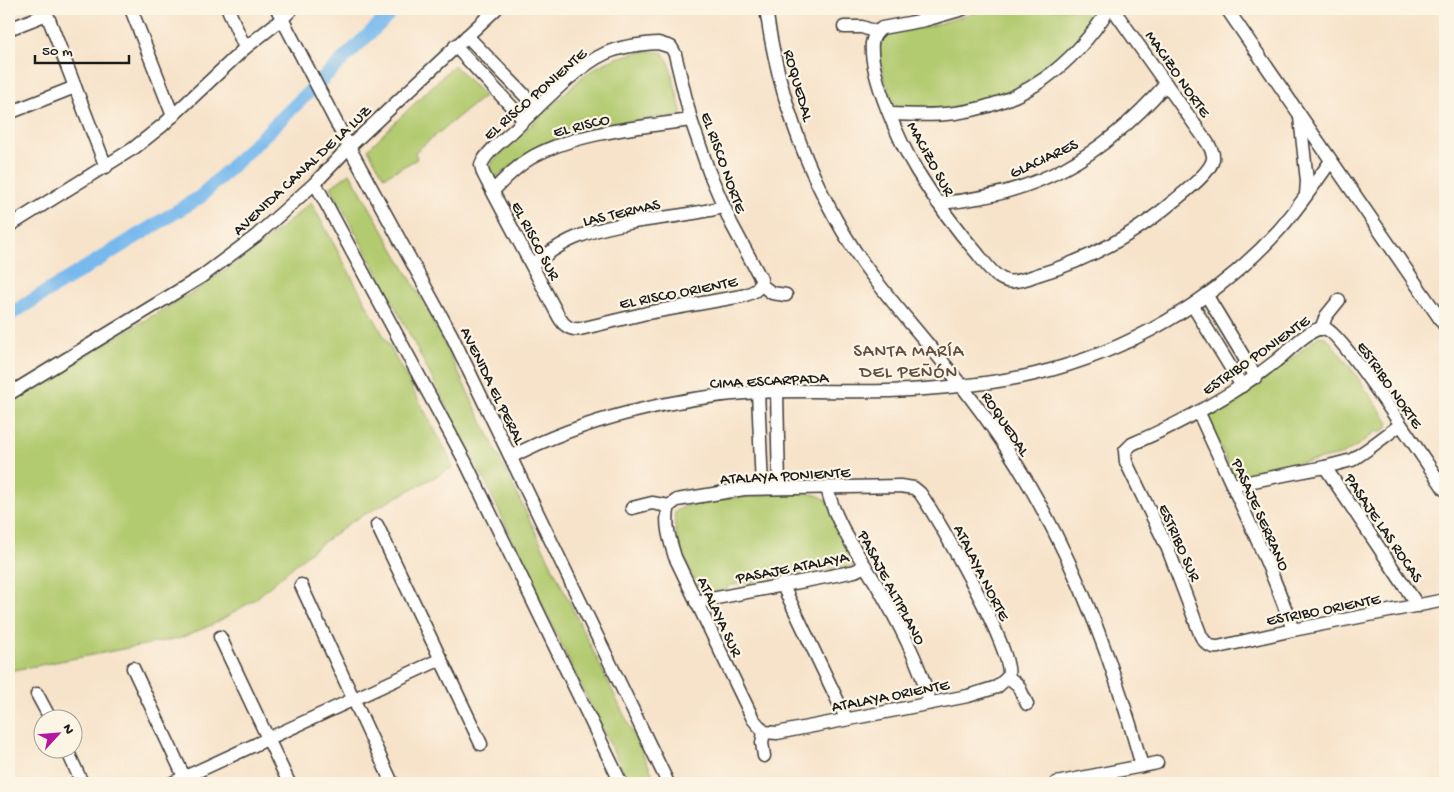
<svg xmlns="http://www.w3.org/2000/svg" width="1454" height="792" font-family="'Gochi Hand',sans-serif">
  <rect width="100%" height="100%" fill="#fcf5e5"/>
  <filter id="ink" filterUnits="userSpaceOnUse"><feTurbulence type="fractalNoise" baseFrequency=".02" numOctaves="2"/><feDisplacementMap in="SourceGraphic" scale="10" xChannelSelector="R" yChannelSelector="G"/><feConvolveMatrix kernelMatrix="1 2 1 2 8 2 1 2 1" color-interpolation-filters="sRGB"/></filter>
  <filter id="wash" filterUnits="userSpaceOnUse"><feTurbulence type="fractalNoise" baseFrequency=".0096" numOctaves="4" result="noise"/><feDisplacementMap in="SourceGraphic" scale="20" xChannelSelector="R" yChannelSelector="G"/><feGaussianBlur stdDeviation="1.12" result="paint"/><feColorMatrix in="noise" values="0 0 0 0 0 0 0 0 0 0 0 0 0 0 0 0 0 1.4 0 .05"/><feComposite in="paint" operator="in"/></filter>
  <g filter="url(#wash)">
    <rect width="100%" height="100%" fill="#f7e3ca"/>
    <g fill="#b2ca6f" stroke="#677346">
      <path d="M988,9h111c-37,59 -100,101 -172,100 -10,-1 -22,1 -31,-2 -9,-13 -20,-54 -15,-69l7,-4 39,-7z"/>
      <path d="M648,51l14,1 7,10 13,53 -12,3 -10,-1 -37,7 -112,42 -15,12h-3l-3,-9 3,-8 88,-83c23,-17 39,-23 67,-27z"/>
      <polygon points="454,65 484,96 415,152 417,159 384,177 368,149"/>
      <polygon points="350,173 427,308 657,783 629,783 569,661 486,483 397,310 331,187"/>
      <path d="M311,202l133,245 9,20 -99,53 -44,32 -56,48 -40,24 -34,14 -171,33v-271l184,-108c42,-27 81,-56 118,-90z"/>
      <polygon points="1319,336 1325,337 1330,341 1356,375 1389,423 1385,430 1380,433 1376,431 1360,444 1341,455 1259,471 1260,475 1242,478 1233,475 1207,416 1264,380"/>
      <path d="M775,494c16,0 39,-5 52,7l31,60 -5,6 -17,4 -1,-3 -108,18v5l-26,3c-10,-23 -30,-57 -26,-82 12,-12 81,-16 100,-18z"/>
    </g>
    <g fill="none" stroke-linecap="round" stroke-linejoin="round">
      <polyline stroke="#78b9ed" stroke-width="14" points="9,315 200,197 395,9"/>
    </g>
  </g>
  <g filter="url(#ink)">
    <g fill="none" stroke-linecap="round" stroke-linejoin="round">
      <g stroke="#3d3a36" stroke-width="15">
        <g id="minor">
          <polyline points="45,9 106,167"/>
          <polyline points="131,9 173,116"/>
          <polyline points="228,9 245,48"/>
          <polyline points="277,9 349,147 451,334 668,783"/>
          <path d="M766,9c13,91 45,178 97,254 18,26 39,50 59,74 29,34 56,69 81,106 65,98 108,210 139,323"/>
          <path d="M963,9l-38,11 -43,8c-6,4 -9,8 -10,15 -3,32 28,100 45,128 18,29 37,56 60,82 8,10 18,25 30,28 10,2 21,-3 30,-6 52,-15 97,-40 138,-75 10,-8 36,-28 38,-41 1,-6 -3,-12 -6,-17l-94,-133"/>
          <polyline points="1227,9 1445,326"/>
          <polyline points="844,27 862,27 876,32"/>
          <polyline points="9,29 47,14"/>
          <polyline points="467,36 537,108"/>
          <path d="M658,43l13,4 4,7 16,66 18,52 22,51 30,56c0,11 -9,14 -19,17l-95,17 -67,16c-10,1 -16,-3 -21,-12l-72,-136 -4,-8 -2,-8c6,-14 21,-24 32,-34 25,-23 62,-64 93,-78 16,-7 34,-9 52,-10z"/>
          <polyline points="455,46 524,120"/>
          <polyline points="9,113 75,87"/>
          <path d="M890,114c22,1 44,2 65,-1 69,-9 117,-47 154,-104"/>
          <polyline points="1300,117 1307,181 1306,194"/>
          <polyline points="315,183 466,463 621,783"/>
          <path d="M493,191c12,-13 25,-26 41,-35 44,-24 107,-29 157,-36"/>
          <path d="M938,203c98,-7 164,-46 228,-119"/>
          <polyline points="9,226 134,148 163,125 245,48 282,19 292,9"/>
          <path d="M532,264c14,-9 28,-20 43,-26 47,-20 99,-18 148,-31"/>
          <polyline points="760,284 772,293 786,295"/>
          <polyline points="1207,296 1256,377"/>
          <polyline points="1193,306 1242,386"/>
          <polyline points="1321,329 1326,316 1339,300"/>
          <polyline points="777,391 779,488"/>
          <polyline points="758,392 762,488"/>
          <polyline points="9,394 201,277 256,236 315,183 349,147 496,9"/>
          <path d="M1199,413c32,71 68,142 94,217"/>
          <path d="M511,457c71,-38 166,-60 246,-65 44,-2 89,0 133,-1 48,-2 98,-6 145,-17 93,-22 180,-73 244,-144 19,-21 35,-46 52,-69"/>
          <polyline points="1325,467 1418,606"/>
          <polyline points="1233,485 1325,467 1352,460 1368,449 1400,425"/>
          <path d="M900,486l14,2 6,5c17,24 97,162 88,184l-11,10 -29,9 -191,37 -13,-1 -11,-13 -78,-162c-5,-16 -11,-34 -6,-51l8,-6 67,-11z"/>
          <path d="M827,487c7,34 30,65 48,95 21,36 45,80 55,121"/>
          <path d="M1445,490c-16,-23 -102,-156 -119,-161 -15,-4 -38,23 -50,32 -44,35 -93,61 -144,83l-7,7 1,11 42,87 33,87c4,7 9,12 17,11l75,-17 152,-30"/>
          <polyline points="632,508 652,503 669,506"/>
          <polyline points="377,525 481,744"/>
          <polyline points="782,584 846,718"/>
          <polyline points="301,585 392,783"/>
          <polyline points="696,602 841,574 855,571 865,566"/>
          <polyline points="220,637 289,783"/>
          <polyline points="133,668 187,783"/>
          <polyline points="1008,677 1018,685 1027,704"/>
          <polyline points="37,694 51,720"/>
          <polyline points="764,732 762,743 764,756"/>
          <polyline points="67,750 82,783"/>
          <polyline points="172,783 441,659"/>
          <polyline points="1056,783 1157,763"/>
        </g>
      </g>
      <use href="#minor" stroke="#fff" stroke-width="12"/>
    </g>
  </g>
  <g text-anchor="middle" stroke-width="4.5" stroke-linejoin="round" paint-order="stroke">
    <g font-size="16" fill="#1c1c1c" stroke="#fcf5e5">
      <text transform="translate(1179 73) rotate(55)" y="6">MACIZO NORTE</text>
      <text transform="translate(800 85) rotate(74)" y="6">ROQUEDAL</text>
      <text transform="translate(534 93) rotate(-41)" y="6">EL RISCO PONIENTE</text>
      <text transform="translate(581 124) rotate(-14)" y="6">EL RISCO</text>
      <text transform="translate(1043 157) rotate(-25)" y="6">GLACIARES</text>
      <text transform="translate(932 158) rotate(61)" y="6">MACIZO SUR</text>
      <text transform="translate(725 162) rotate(70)" y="6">EL RISCO NORTE</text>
      <text transform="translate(301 169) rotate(-43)" y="6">AVENIDA CANAL DE LA LUZ</text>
      <text transform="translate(621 211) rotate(-13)" y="6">LAS TERMAS</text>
      <text transform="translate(537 240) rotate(62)" y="6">EL RISCO SUR</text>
      <text transform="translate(678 291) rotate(-11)" y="6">EL RISCO ORIENTE</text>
      <text transform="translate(1255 354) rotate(-35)" y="6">ESTRIBO PONIENTE</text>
      <text transform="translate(769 379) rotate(-3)" y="6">CIMA ESCARPADA</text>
      <text transform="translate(1391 384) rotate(55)" y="6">ESTRIBO NORTE</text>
      <text transform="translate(494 385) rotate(64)" y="6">AVENIDA EL PERAL</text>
      <text transform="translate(1007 423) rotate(56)" y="6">ROQUEDAL</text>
      <text transform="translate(785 474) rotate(-3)" y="6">ATALAYA PONIENTE</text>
      <text transform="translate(1262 514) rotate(66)" y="6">PASAJE SERRANO</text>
      <text transform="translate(1385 527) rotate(56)" y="6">PASAJE LAS ROCAS</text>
      <text transform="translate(1181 542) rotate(66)" y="6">ESTRIBO SUR</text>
      <text transform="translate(792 566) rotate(-11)" y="6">PASAJE ATALAYA</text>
      <text transform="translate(983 572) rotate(63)" y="6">ATALAYA NORTE</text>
      <text transform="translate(893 587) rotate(62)" y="6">PASAJE ALTIPLANO</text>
      <text transform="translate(1323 608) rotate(-11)" y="6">ESTRIBO ORIENTE</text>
      <text transform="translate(721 616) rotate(65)" y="6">ATALAYA SUR</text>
      <text transform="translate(890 694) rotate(-11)" y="6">ATALAYA ORIENTE</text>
    </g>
    <g font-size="18" letter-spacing="1" fill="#604d43" stroke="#fcf5e5">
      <text x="909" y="356">SANTA MARÍA<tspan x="909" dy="21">DEL PEÑÓN</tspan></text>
    </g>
  </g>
  <rect width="1454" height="792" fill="none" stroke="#fcf5e5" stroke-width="30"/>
  <g transform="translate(58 734) rotate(64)"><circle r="24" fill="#fcf5e5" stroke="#a29e95"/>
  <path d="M0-4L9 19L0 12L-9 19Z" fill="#b5179e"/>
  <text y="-8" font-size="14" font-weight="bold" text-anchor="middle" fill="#1c1c1c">N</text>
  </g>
  <path d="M35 55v8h94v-8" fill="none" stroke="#1c1c1c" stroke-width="2.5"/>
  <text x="42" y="55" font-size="15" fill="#1c1c1c" stroke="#fcf5e5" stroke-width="4" paint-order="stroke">50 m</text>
</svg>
